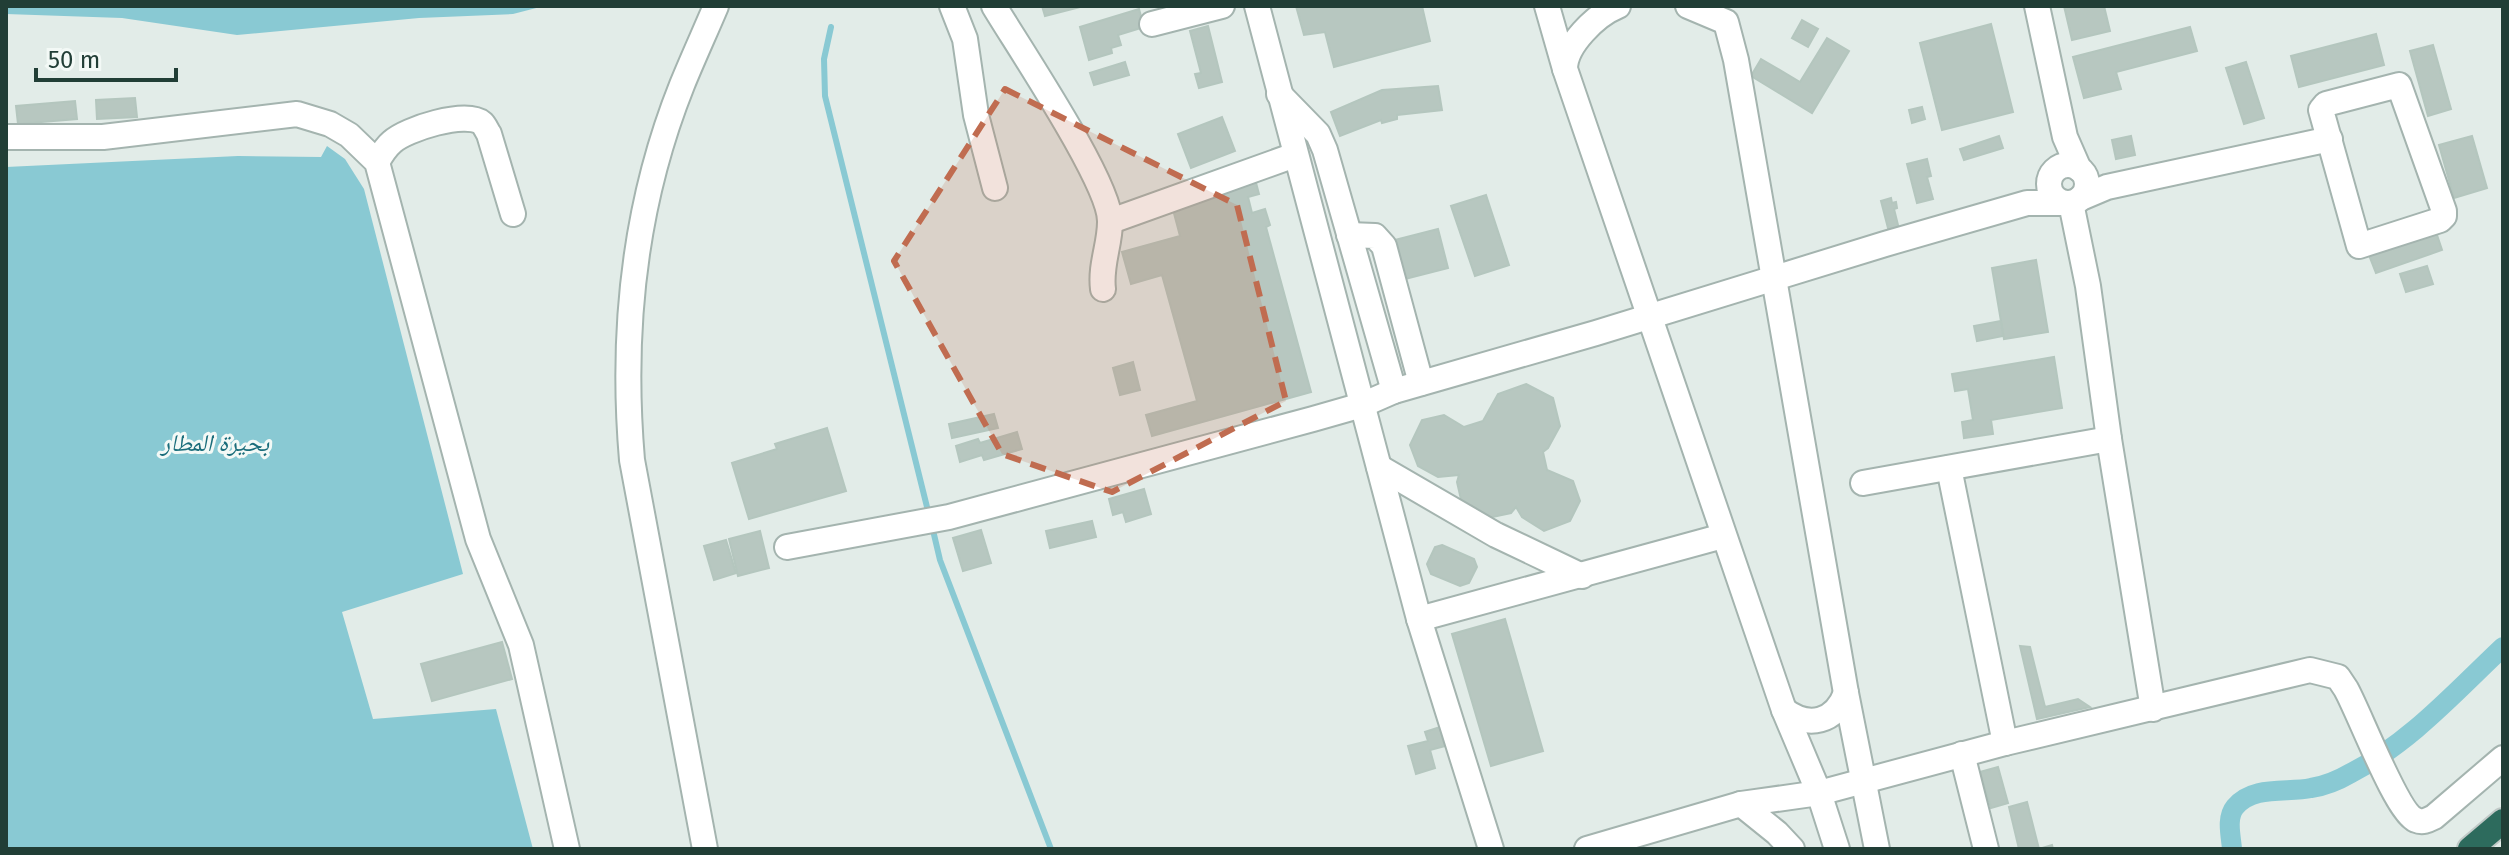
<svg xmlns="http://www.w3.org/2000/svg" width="2509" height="855" font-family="'Fira Sans','Noto Naskh Arabic',sans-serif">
  <rect width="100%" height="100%" fill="#e2ece8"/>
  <g fill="#89c9d3">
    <polygon points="6,6 544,6 513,14 419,18 237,35 122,18 6,14"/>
    <polygon points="327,146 345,159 364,189 463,574 342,612 373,719 496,709 533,849 6,849 6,167 238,156 321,157"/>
  </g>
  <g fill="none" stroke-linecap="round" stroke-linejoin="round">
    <g stroke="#89c9d3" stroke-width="6">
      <polyline points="831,27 824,59 825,96 929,515"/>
      <polyline points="932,526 940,560 1051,849"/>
    </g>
    <path stroke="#89c9d3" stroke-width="20" d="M2232,849c-1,-13 -6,-31 3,-42 18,-22 52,-14 76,-19 14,-2 28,-8 40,-15 59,-30 105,-82 152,-126"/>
  </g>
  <g fill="#b7c7c0" stroke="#b4c6be" stroke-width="2">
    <polygon points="1042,6 1084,6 1045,16"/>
    <polygon points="1296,6 1422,6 1430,41 1334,67 1325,32 1304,35"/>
    <polygon points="2064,6 2104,6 2110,31 2072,40"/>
    <polygon points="1139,9 1144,27 1118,35 1121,45 1111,48 1112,53 1089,60 1080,27"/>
    <polygon points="1802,20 1818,29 1808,47 1792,38"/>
    <polygon points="1991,24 2013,112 1942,130 1920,43"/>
    <polygon points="1208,26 1222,82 1199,88 1195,74 1201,73 1190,31"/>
    <polygon points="2190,27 2197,51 2116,72 2121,89 2084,98 2073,57"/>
    <polygon points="2376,34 2384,65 2299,87 2291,56"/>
    <polygon points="1827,38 1849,51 1812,113 1751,76 1761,59 1800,82"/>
    <polygon points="2433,45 2451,109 2428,116 2410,51"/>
    <polygon points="1125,62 1129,75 1094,85 1090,73"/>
    <polygon points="2246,62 2264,118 2244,124 2226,68"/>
    <polygon points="1438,86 1442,110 1397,115 1397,119 1382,123 1381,120 1340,136 1331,112 1382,90"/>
    <polygon points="135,98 137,117 97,119 96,100"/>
    <polygon points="75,101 77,119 18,124 16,106"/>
    <polygon points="1922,107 1925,119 1912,123 1909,110"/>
    <polygon points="1222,117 1235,151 1191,168 1178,134"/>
    <polygon points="1999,136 2003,148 1964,160 1960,149"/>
    <polygon points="2131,136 2135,155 2116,159 2112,140"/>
    <polygon points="2472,136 2487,188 2454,198 2439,145"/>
    <polygon points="1927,159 1931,176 1927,177 1933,199 1917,203 1907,164"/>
    <polygon points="1255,179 1259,194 1248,197 1252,213 1265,209 1270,225 1266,227 1311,392 1152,436 1146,415 1197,401 1162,275 1131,284 1122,252 1180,236 1171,202"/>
    <polygon points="1486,195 1509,265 1475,276 1451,206"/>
    <polygon points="1891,198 1892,203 1896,202 1897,208 1894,209 1899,229 1889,232 1881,201"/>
    <polygon points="1438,229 1448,268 1401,280 1391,241"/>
    <polygon points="2436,232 2442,250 2376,273 2369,255"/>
    <polygon points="2036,260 2048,332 2004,339 1992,268"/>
    <polygon points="2427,266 2433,284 2406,292 2400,274"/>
    <polygon points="2001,321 2003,336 1977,341 1974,326"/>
    <polygon points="2054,357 2062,408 1991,420 1993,434 1964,438 1962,422 1973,420 1968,389 1955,391 1952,374"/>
    <polygon points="1133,362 1140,390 1120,395 1113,368"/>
    <polygon points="1526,384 1553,398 1560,426 1548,448 1543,452 1547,470 1573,481 1580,501 1570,521 1544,531 1522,517 1516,507 1511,513 1483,519 1463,508 1457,482 1459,475 1438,477 1418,466 1410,445 1422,420 1444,415 1464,427 1483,421 1498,394"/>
    <polygon points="994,414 998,428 952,438 949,424"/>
    <polygon points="827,428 846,491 749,519 732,463 777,449 775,444"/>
    <polygon points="1017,432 1022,449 984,460 982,455 960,462 956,446 978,439 980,443"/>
    <polygon points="1144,489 1151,514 1126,522 1123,512 1113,515 1109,499"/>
    <polygon points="1092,521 1096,537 1050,548 1046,531"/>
    <polygon points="981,530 991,563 963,571 953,538"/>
    <polygon points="760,531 769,568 738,576 729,539"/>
    <polygon points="726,540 736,573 714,580 704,546"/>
    <polygon points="1442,545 1474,559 1477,567 1469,583 1460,586 1431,574 1427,564 1435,547"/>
    <polygon points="1505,619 1543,751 1491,766 1452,634"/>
    <polygon points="502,642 512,679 432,701 421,664"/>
    <polygon points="2020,646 2030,647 2045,707 2078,699 2090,707 2037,719"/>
    <polygon points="1440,727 1445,746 1430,750 1435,768 1416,774 1408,746 1428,741 1425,732"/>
    <polygon points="1998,767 2008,803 1991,808 1980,772"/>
    <polygon points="2027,802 2039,849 2052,845 2053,849 2019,849 2009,807"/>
  </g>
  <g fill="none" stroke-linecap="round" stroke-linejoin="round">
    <g stroke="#a4b4af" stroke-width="28">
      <g id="minor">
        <polyline points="952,6 965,39 976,115 995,188"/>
        <path d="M994,6c24,40 117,178 116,216 0,23 -10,43 -7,67"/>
        <polyline points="1257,6 1419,619 1491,849"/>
        <polyline points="1547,6 1565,69"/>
        <path d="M1618,6c-22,9 -53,39 -53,63l219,641 35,83 18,56"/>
        <polyline points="1688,6 1726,22 1736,60 1846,693 1877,849"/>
        <polyline points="2037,6 2065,137 2079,169"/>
        <polyline points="1152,24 1222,6"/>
        <polygon points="2399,85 2444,211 2444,216 2440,220 2359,246 2321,110 2326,104"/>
        <polyline points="1279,94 1318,134 1325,150 1394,391"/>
        <polyline points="6,137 103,137 297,114 330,124 349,135 377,162 478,539 521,645 567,849"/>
        <path d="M377,162c4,-7 9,-15 15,-20 14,-13 74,-32 90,-19 3,3 5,8 7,11l24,80"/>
        <circle cx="2068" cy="184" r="19"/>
        <polyline points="2081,198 2107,187 2330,139"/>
        <polyline points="1111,221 1295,155"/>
        <polyline points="1349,235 1375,236 1384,246 1421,383"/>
        <polyline points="1379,467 1496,535 1582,576"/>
        <polyline points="1949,468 2005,743"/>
        <polyline points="1863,483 2109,439"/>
        <polyline points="787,547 949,517 1313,419 1362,405 1394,391 1596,333 1885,244 2027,203 2071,203 2088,286 2109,439 2153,709"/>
        <polyline points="1419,619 1723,536"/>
        <path d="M1784,710c25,19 51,12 62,-17"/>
        <polyline points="1962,754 1986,849"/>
        <polyline points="1741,804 1777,833 1792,849"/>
        <path d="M705,849l-73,-389c-11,-128 2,-255 50,-375 11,-27 23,-53 34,-79"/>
        <path d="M1587,849l154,-45 78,-11 186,-50 305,-73 28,7 8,12c13,23 51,124 70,131 7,3 12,0 18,-3l69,-59"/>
      </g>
    </g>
    <g stroke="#c1c9c7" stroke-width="28">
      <polyline id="highway" points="2470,849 2503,821"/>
    </g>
    <use href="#minor" stroke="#fff" stroke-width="24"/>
    <use href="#highway" stroke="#2d6b5d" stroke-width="24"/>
  </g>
  <path fill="#c06c50" fill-opacity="0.2" stroke="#c06c50" stroke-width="6" stroke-dasharray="16 10" stroke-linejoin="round" d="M1005,89l232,116 49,196 -174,91 -110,-38 -108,-193z"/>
  <g text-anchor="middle" stroke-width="6" stroke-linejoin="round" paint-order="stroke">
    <g font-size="24" font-style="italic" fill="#1a6d7b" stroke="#f3f9f6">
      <text x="215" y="451">بحيرة المطار</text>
    </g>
  </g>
  <rect width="2509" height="855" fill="none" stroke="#213e36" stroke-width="16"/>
  <path d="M36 68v12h140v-12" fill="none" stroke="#213e36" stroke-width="4"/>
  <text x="48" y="68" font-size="24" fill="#213e36" stroke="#f3f9f6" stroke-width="6" paint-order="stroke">50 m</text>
</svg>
